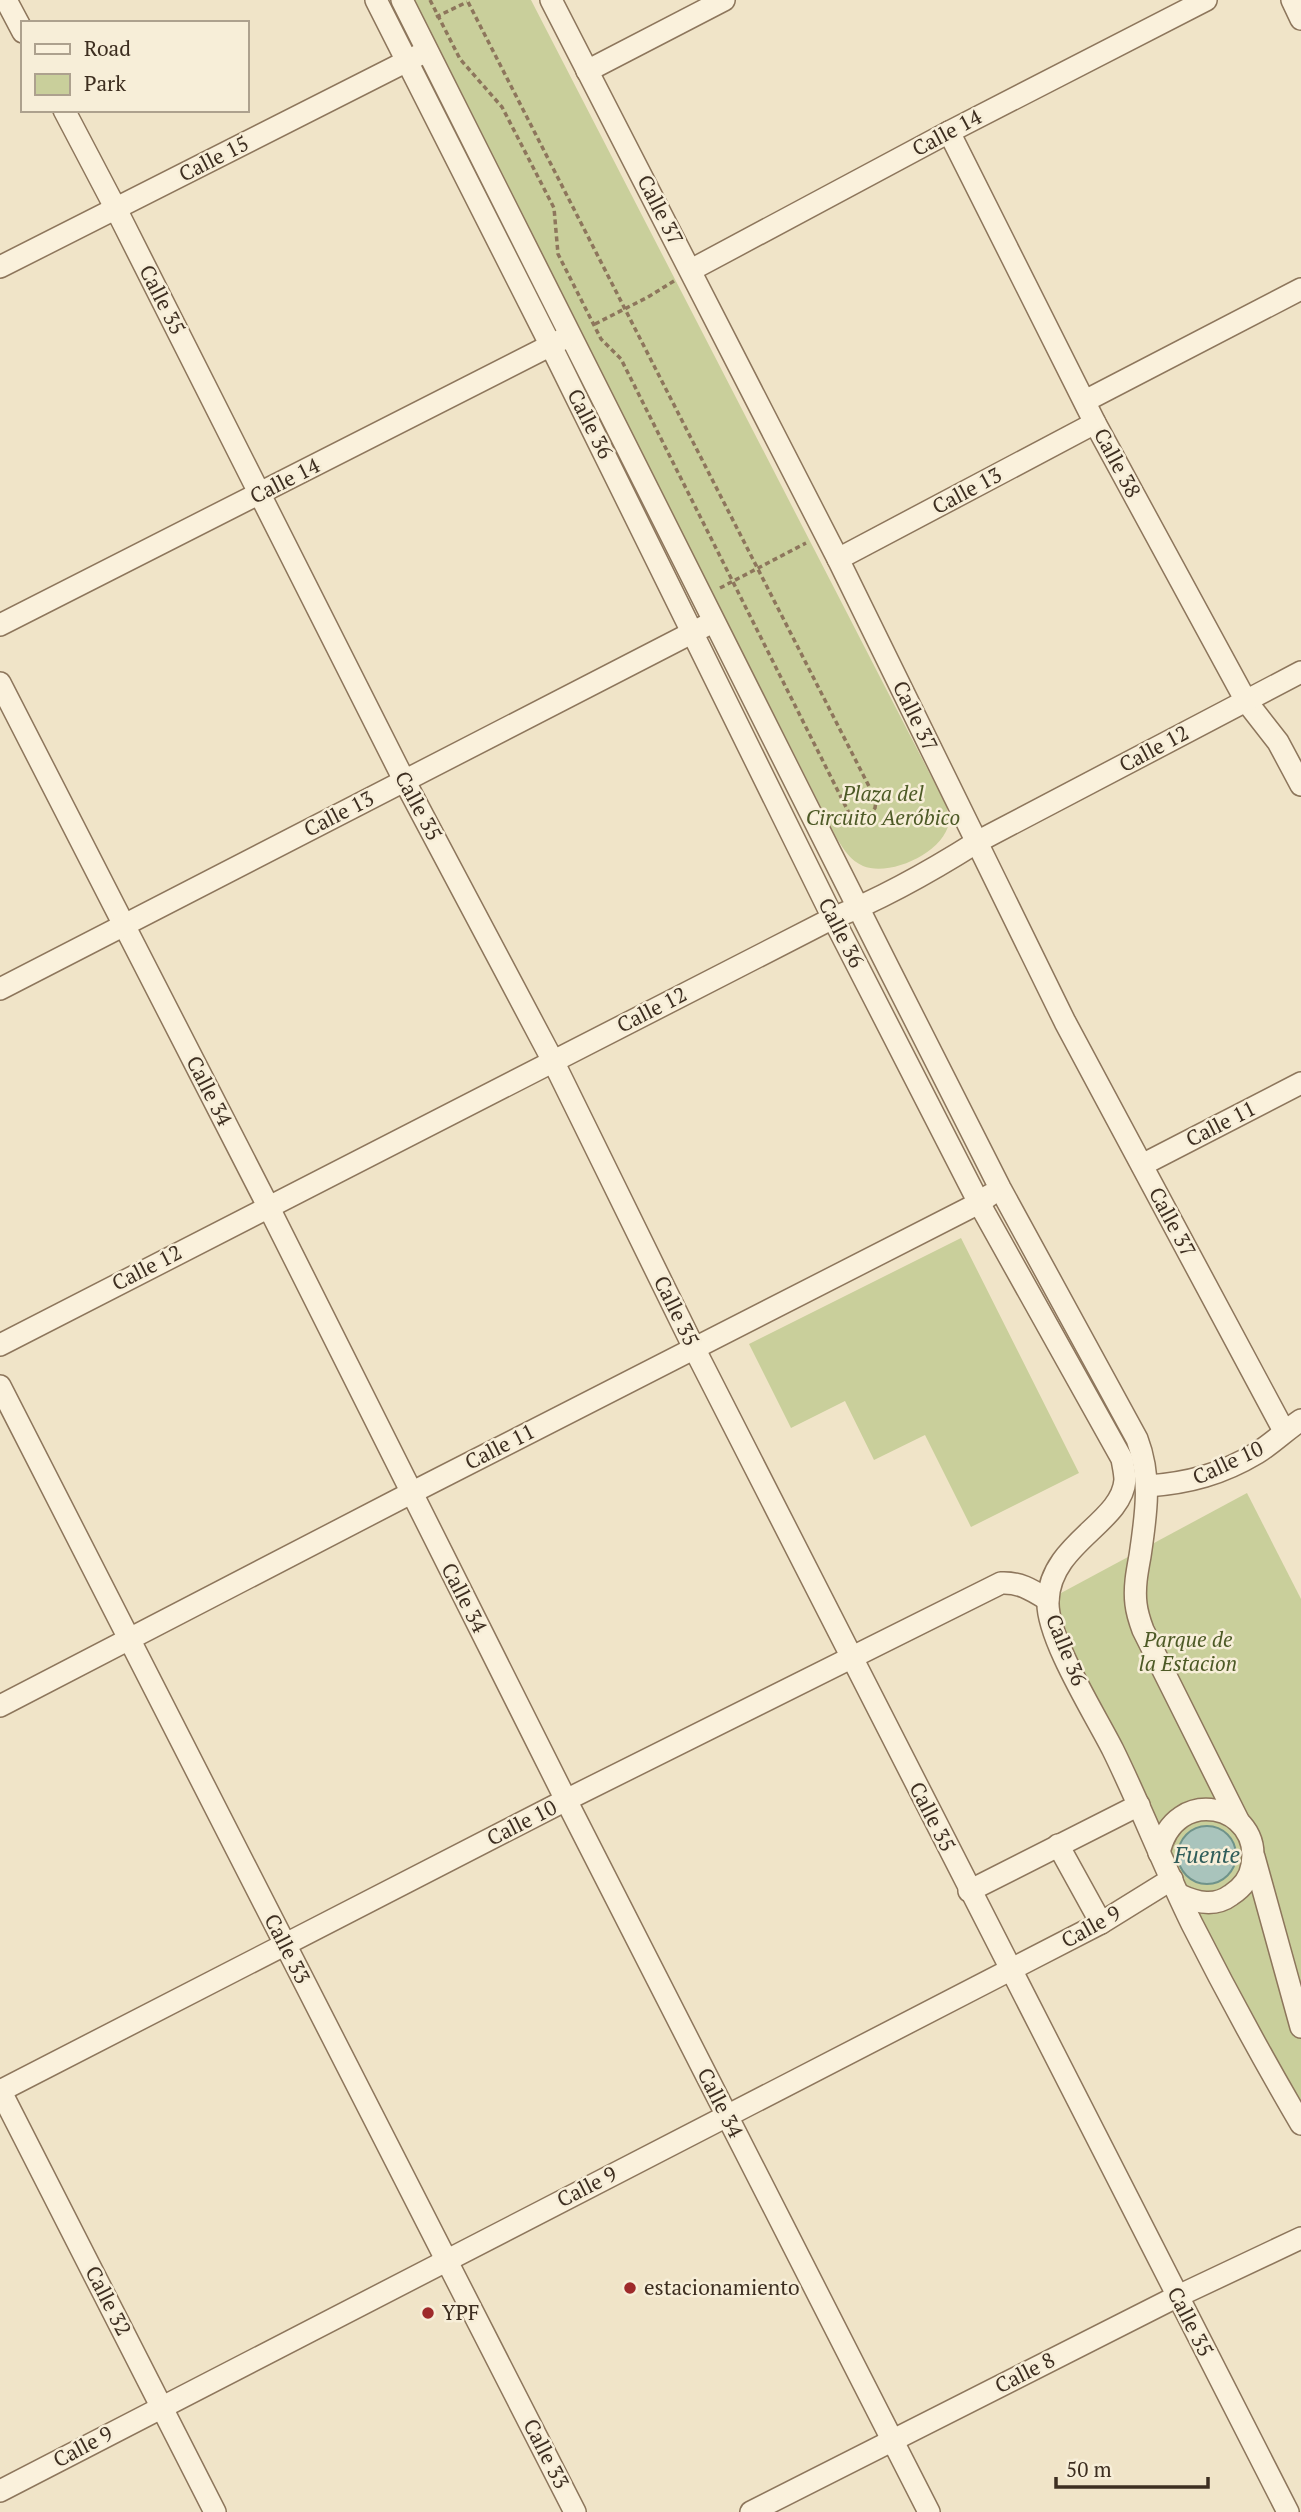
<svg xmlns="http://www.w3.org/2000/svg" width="1301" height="2512" font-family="'PT Serif',serif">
  <rect width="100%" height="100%" fill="#f0e4c8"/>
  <g fill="#c9cf9b">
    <path d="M413,0h118l416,807c0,5 3,12 2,16 -6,30 -59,54 -86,43 -13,-6 -18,-15 -26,-27z"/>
    <polygon points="961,1238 1079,1473 971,1527 925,1435 874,1460 845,1401 791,1428 749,1344"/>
    <polygon points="1247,1493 1301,1599 1301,2124 1048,1600"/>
  </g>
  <circle fill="#a9c4bc" stroke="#6f938a" stroke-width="2" cx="1207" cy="1855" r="29"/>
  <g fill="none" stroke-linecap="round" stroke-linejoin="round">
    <g stroke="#8d765c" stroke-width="24">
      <g id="minor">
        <polyline points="6,0 23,32"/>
        <path d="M376,0l175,346 282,572 146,285 143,256c1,6 3,14 3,21 -3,43 -75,63 -77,121 -2,36 48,115 65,149 28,57 51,117 79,174 34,67 71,135 109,200"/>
        <path d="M402,0l487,969 111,219 137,251c15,39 9,76 3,117 -3,16 -6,32 -4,48 1,9 4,18 7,26l96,192"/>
        <polyline points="551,0 838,559 1065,1022 1284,1431"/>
        <polyline points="1292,0 1301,19"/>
        <polyline points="587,71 724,0"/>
        <polyline points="64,110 116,209 404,780 553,1061 694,1348 1288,2512"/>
        <polyline points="949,132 1095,423 1246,701 1278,742 1301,785"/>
        <polyline points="0,267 419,55"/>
        <polyline points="691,270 949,132 1206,0"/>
        <polyline points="1085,401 1301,289"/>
        <polyline points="838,559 1095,423"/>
        <polyline points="0,625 563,339"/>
        <polyline points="0,683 268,1206 566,1800 929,2512"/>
        <polyline points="0,989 707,625"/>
        <polyline points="1142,1165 1301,1083"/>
        <path d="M0,1345l833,-427c51,-20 98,-47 144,-76l324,-170"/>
        <polyline points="0,1386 575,2512"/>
        <path d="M1148,1486c41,-3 74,-12 109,-33 16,-10 29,-23 44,-33"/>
        <polyline points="0,1706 411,1493 979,1203 990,1195"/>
        <polyline points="1058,1845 1101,1923"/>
        <path d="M1159,1853c15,-70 104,-48 93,12 -2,13 -10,23 -21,30 -16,12 -34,8 -51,0"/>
        <polyline points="1254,1857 1301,2027"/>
        <polyline points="969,1891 1139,1805"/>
        <polyline points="0,2090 215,2512"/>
        <path d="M0,2091l566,-291 435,-217c19,-1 31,7 47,17"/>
        <polyline points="0,2491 1101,1923 1172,1879"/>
        <polyline points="751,2512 1176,2297 1301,2238"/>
      </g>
    </g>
    <g stroke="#8d765c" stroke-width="3.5" stroke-dasharray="5 3.5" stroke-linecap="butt">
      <polyline points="430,0 460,59 502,107 554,208 558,254 601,339 621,359 849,813 860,819 867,818 875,808 876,800 467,0"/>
      <polyline points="436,17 467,2"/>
      <polyline points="595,324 648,297 674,281"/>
      <polyline points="720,588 806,543"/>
    </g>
    <use href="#minor" stroke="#faf1dc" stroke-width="21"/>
  </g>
  <g fill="#9e2a2b" stroke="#f7eed8" stroke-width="2.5">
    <circle cx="630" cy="2288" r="7"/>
    <circle cx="428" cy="2313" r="7"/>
  </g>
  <g text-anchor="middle" stroke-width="5" stroke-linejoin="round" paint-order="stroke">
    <g font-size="21" fill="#3d2e20" stroke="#f7eed8">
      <text transform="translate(947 133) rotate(-28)" y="7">Calle 14</text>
      <text transform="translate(214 159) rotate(-27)" y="7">Calle 15</text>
      <text transform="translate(660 210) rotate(63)" y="7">Calle 37</text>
      <text transform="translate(162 300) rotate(63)" y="7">Calle 35</text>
      <text transform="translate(590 424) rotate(63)" y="7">Calle 36</text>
      <text transform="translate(1117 463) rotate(62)" y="7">Calle 38</text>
      <text transform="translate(285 481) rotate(-27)" y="7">Calle 14</text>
      <text transform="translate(967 491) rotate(-28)" y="7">Calle 13</text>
      <text transform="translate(915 716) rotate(64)" y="7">Calle 37</text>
      <text transform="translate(1154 749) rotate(-28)" y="7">Calle 12</text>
      <text transform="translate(418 806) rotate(62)" y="7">Calle 35</text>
      <text transform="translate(339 814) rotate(-27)" y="7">Calle 13</text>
      <text transform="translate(841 933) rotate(63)" y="7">Calle 36</text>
      <text transform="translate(652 1010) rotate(-27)" y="7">Calle 12</text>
      <text transform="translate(209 1091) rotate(63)" y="7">Calle 34</text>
      <text transform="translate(1221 1124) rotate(-27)" y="7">Calle 11</text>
      <text transform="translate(1172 1222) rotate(62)" y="7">Calle 37</text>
      <text transform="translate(147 1268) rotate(-27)" y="7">Calle 12</text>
      <text transform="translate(676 1311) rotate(64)" y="7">Calle 35</text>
      <text transform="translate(500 1447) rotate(-27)" y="7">Calle 11</text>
      <text transform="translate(1228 1463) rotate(-25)" y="7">Calle 10</text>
      <text transform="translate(464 1598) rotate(63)" y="7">Calle 34</text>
      <text transform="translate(1066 1650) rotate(68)" y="7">Calle 36</text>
      <text transform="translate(932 1817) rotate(63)" y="7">Calle 35</text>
      <text transform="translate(522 1823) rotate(-27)" y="7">Calle 10</text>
      <text transform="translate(1091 1927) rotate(-29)" y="7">Calle 9</text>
      <text transform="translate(287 1949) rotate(63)" y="7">Calle 33</text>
      <text transform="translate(720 2103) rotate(63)" y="7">Calle 34</text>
      <text transform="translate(587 2187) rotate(-27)" y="7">Calle 9</text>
      <text transform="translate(108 2301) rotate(63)" y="7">Calle 32</text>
      <text transform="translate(1190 2322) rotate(63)" y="7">Calle 35</text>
      <text transform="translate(1025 2373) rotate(-27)" y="7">Calle 8</text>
      <text transform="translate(83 2447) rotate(-28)" y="7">Calle 9</text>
      <text transform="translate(546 2454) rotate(63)" y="7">Calle 33</text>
    </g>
    <g font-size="21" font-style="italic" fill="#4d5a26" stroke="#f7eed8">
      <text x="883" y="801">Plaza del<tspan x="883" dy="24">Circuito Aeróbico</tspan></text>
      <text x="1188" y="1647">Parque de<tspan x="1188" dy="24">la Estacion</tspan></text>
    </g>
    <g font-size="21" fill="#3d2e20" stroke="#f7eed8" text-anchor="start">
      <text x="644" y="2295">estacionamiento</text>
      <text x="442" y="2320">YPF</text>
    </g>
    <g font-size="23" font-style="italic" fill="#2f5d5a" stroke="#f7eed8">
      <text x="1207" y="1863">Fuente</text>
    </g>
  </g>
  <rect x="21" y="21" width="228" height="91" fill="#f7eed8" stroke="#ada18e" stroke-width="2"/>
  <rect x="35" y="44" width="35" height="10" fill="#faf1dc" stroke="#ada18e" stroke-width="2"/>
  <text x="84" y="56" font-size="21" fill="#3d2e20">Road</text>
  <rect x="35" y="74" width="35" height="21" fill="#c9cf9b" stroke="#ada18e" stroke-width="2"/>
  <text x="84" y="91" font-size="21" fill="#3d2e20">Park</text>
  <path d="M1056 2477v10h152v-10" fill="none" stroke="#3d2e20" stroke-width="3.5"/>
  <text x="1066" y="2477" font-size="21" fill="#3d2e20" stroke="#f7eed8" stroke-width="5" paint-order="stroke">50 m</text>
</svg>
